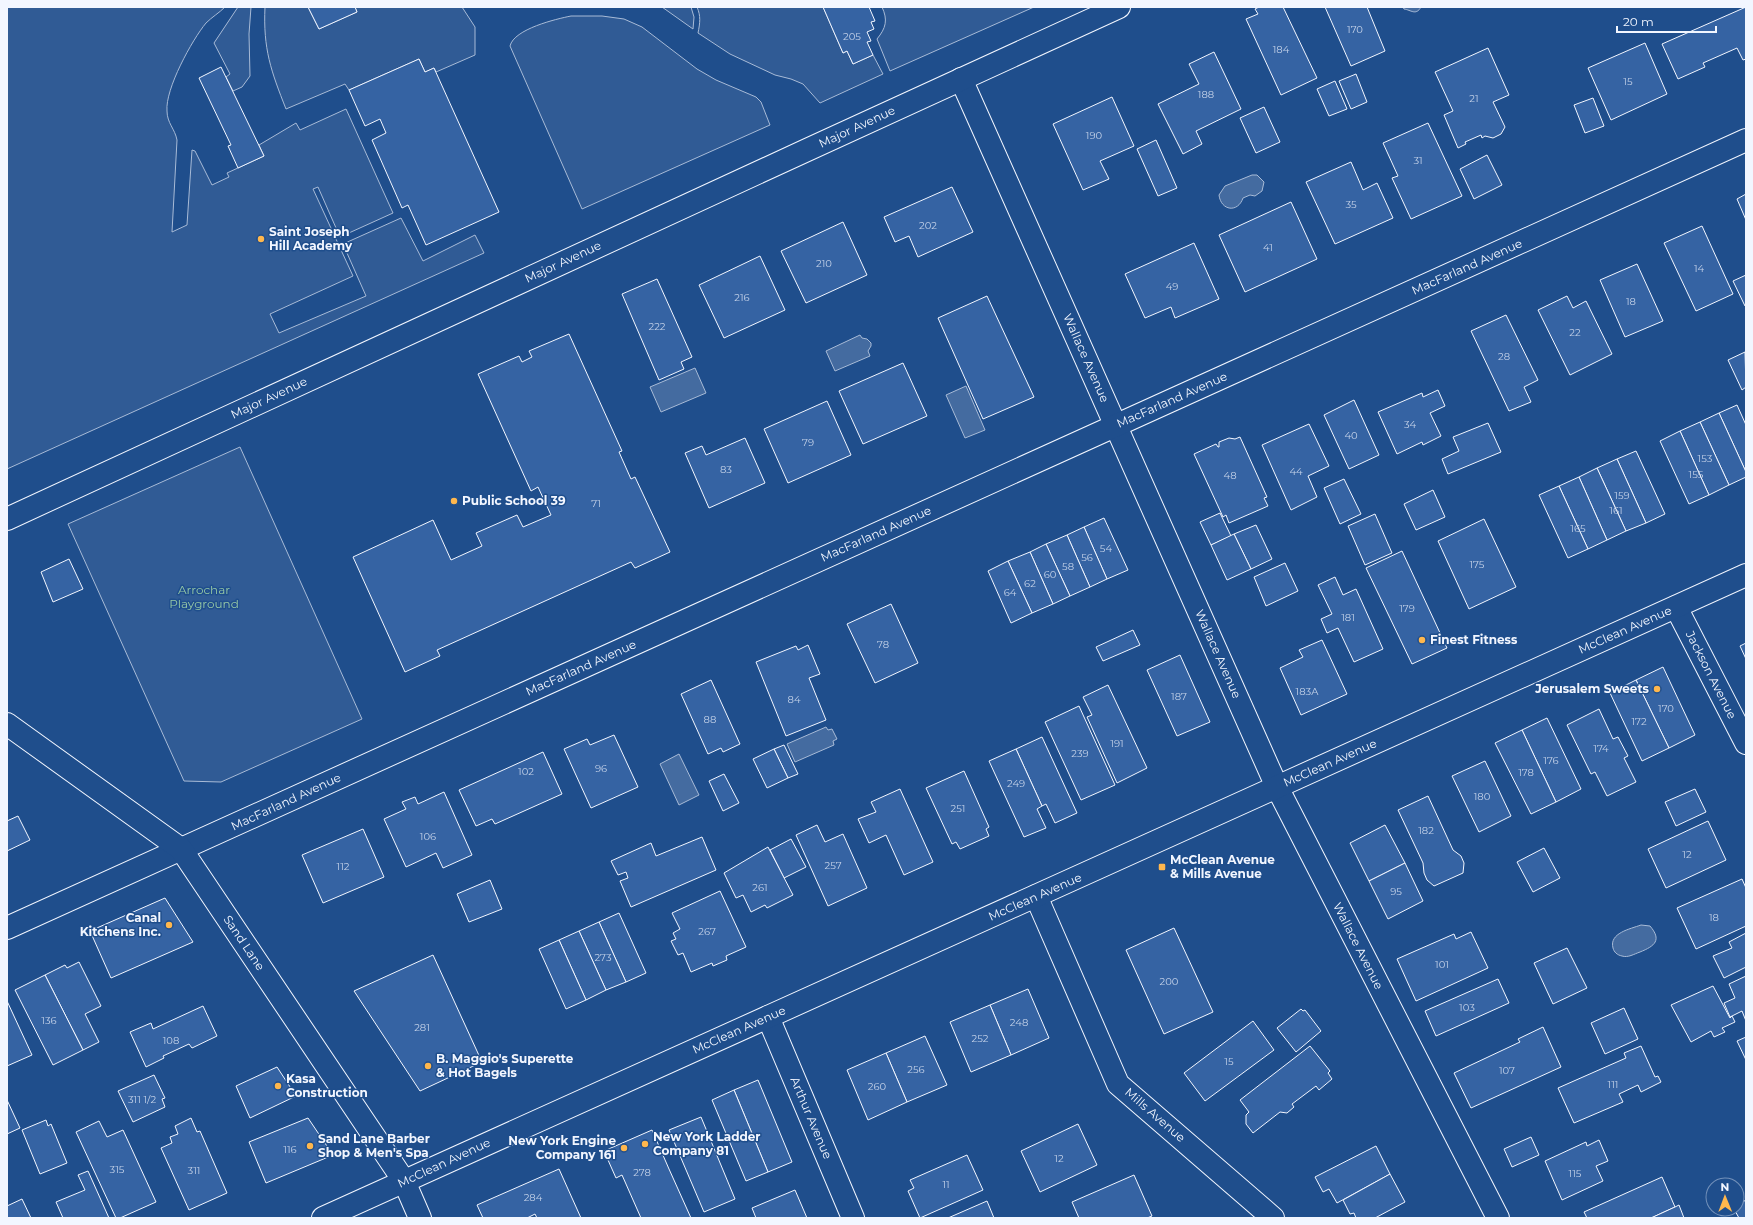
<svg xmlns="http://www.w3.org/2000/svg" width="1753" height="1225" font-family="Montserrat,sans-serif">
  <rect width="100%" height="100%" fill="#1f4e8c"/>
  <g fill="#305b95" stroke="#a8bbd7">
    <path d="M7,7h218c-6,6 -13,10 -19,16 -14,17 -41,66 -39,88 0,12 8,18 10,29l-5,92 15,-7 5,-75 3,1 17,34 17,-8 -2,-4 37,-17 -5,-11 37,-22 4,7 46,-21 47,104 -53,24 -22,-50 -5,2 40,87 -83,38 9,19 87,-37 -23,-52 58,-26 22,43 52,-26 9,18 -477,216z"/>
    <polygon points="238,7 251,7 249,34 250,76 242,87 233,91 226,77 230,74 214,43"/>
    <path d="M265,7h43l11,22 38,-17 -2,-5h107l13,20v28l-39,17 -2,-4 -9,4 -6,-13 -70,31 -4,-6 -59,25c-15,-38 -23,-60 -21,-102z"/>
    <polygon points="662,7 691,7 694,17 693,29"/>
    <path d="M697,7h126l20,46 4,-2 6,13 20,-9 10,19 -63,29 -17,-19 -12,-5 -16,-4 -45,-21 -32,-21c2,-10 3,-17 -1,-26z"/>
    <path d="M882,7h152l-144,64 -13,-32c9,-11 11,-19 5,-32z"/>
    <path d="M571,16h31l22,3 18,8 55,42 19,11 40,17 5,5 9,23 -188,84 -72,-163c4,-17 46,-27 61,-30z"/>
    <polygon points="240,447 362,719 221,782 184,781 68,524"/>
  </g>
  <g fill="#446ba0" stroke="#a8bbd7">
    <path d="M1403,7h18c-5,9 -10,3 -17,2z"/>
    <path d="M1252,175h5l7,7 -2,9 -7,5 -5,-1 -7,3c-5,15 -22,13 -24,-3l6,-9z"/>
    <polygon points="860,335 862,338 867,339 871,343 871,346 868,351 870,356 835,371 826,351"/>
    <polygon points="695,368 706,393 661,412 650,387"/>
    <polygon points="966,386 985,430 965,438 946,395"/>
    <polygon points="826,727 828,730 832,729 837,739 833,741 834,745 795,762 787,744"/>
    <polygon points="679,754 699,795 679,805 660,764"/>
    <path d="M1641,925l9,1c12,14 5,20 -10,26 -6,2 -12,6 -18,4 -5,-1 -8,-4 -9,-8 -4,-15 17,-19 28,-23z"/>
  </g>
  <g fill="#3563a3" stroke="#f2f6ff">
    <polygon points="308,7 355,7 357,12 319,29"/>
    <polygon points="823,7 869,7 875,21 871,22 874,29 867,32 871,41 867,42 873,55 853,64 847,51 843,53"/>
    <polygon points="1259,7 1283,7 1317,78 1281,95 1246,19 1258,14 1255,9"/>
    <polygon points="1325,7 1367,7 1385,51 1351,66"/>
    <polygon points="1746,7 1746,59 1743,60 1737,48 1703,63 1705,67 1678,79 1662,44"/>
    <polygon points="1645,43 1667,94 1611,120 1588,68"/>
    <polygon points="1488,48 1509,95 1493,102 1505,127 1501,134 1493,138 1485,136 1482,138 1481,135 1465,142 1466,144 1458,148 1444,115 1453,111 1435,72"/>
    <polygon points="1214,52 1241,109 1196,131 1202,144 1183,154 1158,104 1199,84 1189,64"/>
    <polygon points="419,59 425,72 434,68 499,212 426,245 408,205 402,208 372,140 386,133 380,119 365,126 349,90"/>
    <polygon points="221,67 264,156 238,168 228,146 231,145 199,78"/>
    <polygon points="1356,74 1367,102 1351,109 1339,81"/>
    <polygon points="1335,81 1347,109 1329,116 1317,89"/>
    <polygon points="1112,97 1134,146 1100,161 1109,179 1083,190 1053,124"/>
    <polygon points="1593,98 1604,126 1585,133 1574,105"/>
    <polygon points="1264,107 1280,142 1256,153 1240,118"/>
    <polygon points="1428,123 1462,196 1411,219 1392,178 1398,176 1383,143"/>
    <polygon points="1156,140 1177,188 1158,196 1137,149"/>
    <polygon points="1487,155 1502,185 1474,199 1460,169"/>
    <polygon points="1351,162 1363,190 1377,183 1393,218 1335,244 1306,182"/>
    <polygon points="952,187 973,232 918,257 909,236 895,242 884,217"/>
    <polygon points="1746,194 1746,220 1737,199"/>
    <polygon points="1291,202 1317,259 1245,292 1219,235"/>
    <polygon points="843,222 867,275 806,303 781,251"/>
    <polygon points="1702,226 1733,294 1696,311 1664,243"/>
    <polygon points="1194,243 1219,299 1175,318 1171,307 1145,318 1125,274"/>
    <polygon points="760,256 785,310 724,338 699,285"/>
    <polygon points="1637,264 1663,321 1625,337 1600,280"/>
    <polygon points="1746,275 1746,305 1745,306 1733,281"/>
    <polygon points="657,279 692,357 681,362 684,369 659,380 622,294"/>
    <polygon points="987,296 1034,397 983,419 938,318"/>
    <polygon points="1567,296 1573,308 1586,301 1612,354 1570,375 1538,310"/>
    <polygon points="1506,315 1538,380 1524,387 1531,402 1509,411 1471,331"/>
    <polygon points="569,334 622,451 619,452 631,479 635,477 670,552 635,568 631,562 437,650 440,656 405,672 353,557 433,520 451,560 482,546 476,533 517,515 523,527 551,515 538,487 531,491 478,374 519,356 522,362 532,357 529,351"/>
    <polygon points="1745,352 1746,387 1742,390 1728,360"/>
    <polygon points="903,363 927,416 863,444 839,391"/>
    <polygon points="1438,390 1445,406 1430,413 1441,436 1423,445 1422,442 1397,454 1378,412 1422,393 1423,397"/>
    <polygon points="1354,400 1379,455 1349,469 1324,415"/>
    <polygon points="827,401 851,455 788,483 764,429"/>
    <polygon points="1737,405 1746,425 1746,472 1719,413"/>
    <polygon points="1719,413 1746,472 1746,477 1729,485 1700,422"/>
    <polygon points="1700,422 1729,485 1709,495 1680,431"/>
    <polygon points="1488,423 1501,452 1448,474 1442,459 1459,451 1453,437"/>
    <polygon points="1309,424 1329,466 1308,476 1317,497 1291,510 1262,445"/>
    <polygon points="1680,431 1709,495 1689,504 1660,441"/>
    <polygon points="1240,437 1267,497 1264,498 1268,506 1229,523 1226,515 1223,517 1194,454 1216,444 1218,447 1219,447 1219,442 1229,438 1235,439"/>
    <polygon points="745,438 765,483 709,508 685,453 702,446 706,455"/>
    <polygon points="1636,451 1665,514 1646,523 1617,459"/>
    <polygon points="1617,459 1646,523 1626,531 1597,468"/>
    <polygon points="1597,468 1626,531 1607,540 1579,477"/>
    <polygon points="1579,477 1607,540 1588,549 1559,486"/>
    <polygon points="1344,479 1361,514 1340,524 1324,488"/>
    <polygon points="1559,486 1588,549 1568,558 1539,495"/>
    <polygon points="1433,490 1445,517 1416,530 1404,504"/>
    <polygon points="1220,513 1231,536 1211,545 1200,522"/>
    <polygon points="1375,514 1392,553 1365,565 1348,526"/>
    <polygon points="1104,518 1128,570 1107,579 1084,527"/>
    <polygon points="1484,519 1516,587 1469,609 1438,541"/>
    <polygon points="1256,525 1272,559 1251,569 1234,534"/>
    <polygon points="1084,527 1107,579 1090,587 1067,535"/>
    <polygon points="1234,534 1251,569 1227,580 1211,545"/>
    <polygon points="1067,535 1090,587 1070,596 1046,544"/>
    <polygon points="1046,544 1070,596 1053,604 1030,552"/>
    <polygon points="1402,551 1447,648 1412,664 1366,568"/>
    <polygon points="1030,552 1053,604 1032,613 1008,561"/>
    <polygon points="69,559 83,589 53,602 41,572"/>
    <polygon points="1008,561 1032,613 1011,623 988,571"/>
    <polygon points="1285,563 1298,591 1266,606 1254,577"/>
    <polygon points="1335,577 1343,595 1356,589 1383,649 1354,662 1338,628 1327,633 1321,619 1332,614 1318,585"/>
    <polygon points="891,604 918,663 875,683 847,624"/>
    <polygon points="1133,630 1140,645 1103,661 1096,647"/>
    <polygon points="1322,640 1347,694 1301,715 1280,668 1303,657 1299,650"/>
    <polygon points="1746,643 1746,659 1740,646"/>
    <polygon points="808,645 820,674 809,678 826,720 786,736 756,662 796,646 798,650"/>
    <polygon points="1180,655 1210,722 1177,736 1147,670"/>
    <polygon points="1663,667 1695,735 1669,748 1636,680"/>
    <polygon points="711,680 740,744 723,752 721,748 708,754 681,694"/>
    <polygon points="1636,680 1669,748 1642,761 1610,693"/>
    <polygon points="1108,685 1147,768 1117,783 1087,717 1092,715 1083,697"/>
    <polygon points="1079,706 1115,785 1081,800 1045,722"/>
    <polygon points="1599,709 1613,739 1618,737 1628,756 1624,758 1636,782 1607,796 1595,772 1591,774 1567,725"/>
    <polygon points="1547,718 1581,789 1556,802 1522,730"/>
    <polygon points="1522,730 1556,802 1531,814 1495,743"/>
    <polygon points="614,735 638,787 591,808 564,749 587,739 590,745"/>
    <polygon points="1042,737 1077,813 1055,823 1046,804 1042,806 1016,749"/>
    <polygon points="784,745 798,774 788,778 774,749"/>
    <polygon points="774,749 788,778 767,788 753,759"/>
    <polygon points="1016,749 1042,806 1037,809 1046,828 1024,837 989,761"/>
    <polygon points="543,752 562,794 495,824 492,819 476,826 459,790"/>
    <polygon points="1485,761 1511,816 1479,832 1452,776"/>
    <polygon points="964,771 989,827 986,829 989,836 960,849 956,842 952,844 926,788"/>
    <polygon points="724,774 739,803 723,811 709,781"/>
    <polygon points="900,789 933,862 904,875 886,835 869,843 858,819 876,812 871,802"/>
    <polygon points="1695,789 1706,812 1676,826 1665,802"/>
    <polygon points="444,792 472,855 443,868 436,853 406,867 384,819 406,809 402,802 415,797 418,804"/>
    <polygon points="1428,796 1453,850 1461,856 1464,863 1463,873 1434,886 1427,880 1424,873 1423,863 1398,810"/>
    <polygon points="18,816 30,840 7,851 7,821"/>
    <polygon points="1708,821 1726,860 1666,888 1648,849"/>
    <polygon points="817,825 825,842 843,834 867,888 828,906 796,835"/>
    <polygon points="1385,825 1405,863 1369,881 1350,843"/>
    <polygon points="363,829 384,877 323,903 302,855"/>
    <polygon points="702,837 716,870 631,907 620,881 628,878 626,872 618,875 611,861 651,843 656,856"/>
    <polygon points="791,839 806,867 784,878 770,850"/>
    <polygon points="768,847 793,895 767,908 765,905 751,912 743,895 736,898 724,873"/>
    <polygon points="1544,848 1560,878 1533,892 1517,862"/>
    <polygon points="1405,863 1423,901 1388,919 1369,881"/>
    <polygon points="1742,879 1746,888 1746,926 1696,949 1677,908"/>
    <polygon points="490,880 502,909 469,922 457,894"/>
    <polygon points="720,891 746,947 726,956 727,960 713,966 712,963 691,972 683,953 678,955 671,941 676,939 673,933 680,929 672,913"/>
    <polygon points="165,898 193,942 111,978 90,931"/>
    <polygon points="619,913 646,973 626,982 599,922"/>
    <polygon points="599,922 626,982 606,990 579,931"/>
    <polygon points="1174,928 1213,1012 1164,1034 1126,950"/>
    <polygon points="579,931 606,990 586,1000 559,940"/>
    <polygon points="1471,932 1488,968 1416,1001 1397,959 1454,934 1456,939"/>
    <polygon points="1746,933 1746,967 1724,978 1713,956 1732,948 1729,942"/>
    <polygon points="559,940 586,1000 566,1009 539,949"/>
    <polygon points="1567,948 1587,988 1553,1004 1534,963"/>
    <polygon points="433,955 482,1062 420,1091 354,991"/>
    <polygon points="79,962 101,1006 85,1014 99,1042 83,1050 45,975 65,965 67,968"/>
    <polygon points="45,975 83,1050 53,1065 15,990"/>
    <polygon points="1746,976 1746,1021 1742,1011 1730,1017 1724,1003 1735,998 1729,984"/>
    <polygon points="1498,979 1509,1003 1436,1036 1425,1011"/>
    <polygon points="1713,986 1730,1018 1732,1016 1735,1022 1722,1028 1725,1032 1714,1037 1711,1031 1691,1042 1671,1005"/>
    <polygon points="1028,989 1049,1038 1011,1055 990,1005"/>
    <polygon points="7,1001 32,1055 7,1066"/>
    <polygon points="990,1005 1011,1055 971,1072 950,1022"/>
    <polygon points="203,1006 217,1036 192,1048 189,1044 163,1056 164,1058 146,1067 130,1032 151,1023 153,1029"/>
    <polygon points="1624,1008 1638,1039 1605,1054 1591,1023"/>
    <polygon points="1301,1009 1303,1011 1305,1010 1321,1031 1296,1052 1277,1028"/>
    <polygon points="1253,1021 1274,1050 1205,1101 1184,1073"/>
    <polygon points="1543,1027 1561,1067 1471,1108 1454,1073 1520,1042 1518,1039"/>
    <polygon points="925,1036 947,1085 907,1102 886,1053"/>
    <polygon points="1746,1037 1746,1060 1737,1041"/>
    <polygon points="1310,1046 1330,1071 1328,1073 1332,1079 1319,1090 1316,1086 1292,1104 1294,1107 1287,1113 1280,1112 1253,1133 1246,1124 1246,1115 1249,1112 1240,1100"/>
    <polygon points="1641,1046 1655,1077 1658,1076 1661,1082 1641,1092 1638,1085 1619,1094 1623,1102 1574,1123 1558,1088 1626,1058 1624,1053"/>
    <polygon points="886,1053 907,1102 868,1120 847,1070"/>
    <polygon points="277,1067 296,1096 250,1118 236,1086"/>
    <polygon points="154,1075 165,1098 162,1099 165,1107 133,1122 118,1091"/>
    <polygon points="758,1080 792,1162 768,1172 734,1090"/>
    <polygon points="734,1090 768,1172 746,1181 712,1100"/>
    <polygon points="7,1100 20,1128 7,1134"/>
    <polygon points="701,1117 735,1199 704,1212 669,1130"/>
    <polygon points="191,1118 197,1132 200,1131 227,1193 189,1210 161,1148 172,1143 170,1137 178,1134 175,1126"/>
    <polygon points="308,1118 333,1155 266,1183 249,1142"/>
    <polygon points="46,1120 48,1126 51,1124 67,1163 40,1174 22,1130"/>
    <polygon points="99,1121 107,1137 123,1130 156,1202 120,1218 116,1218 76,1132"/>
    <polygon points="1078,1124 1097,1165 1040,1192 1021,1151"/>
    <polygon points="652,1130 669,1169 691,1218 641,1218 622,1175 616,1178 604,1151"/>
    <polygon points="1531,1137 1539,1155 1512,1167 1504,1149"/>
    <polygon points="1599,1140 1608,1161 1596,1166 1603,1181 1562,1200 1545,1161 1586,1142 1587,1146"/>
    <polygon points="1376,1146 1390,1174 1337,1203 1329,1189 1323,1192 1315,1177"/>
    <polygon points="967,1155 983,1190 920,1218 908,1191 914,1188 910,1180"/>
    <polygon points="559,1169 581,1218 537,1218 535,1214 527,1218 483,1218 477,1205"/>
    <polygon points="88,1171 109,1218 63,1218 56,1202 85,1190 78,1175"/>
    <polygon points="1390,1174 1405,1202 1375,1218 1356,1218 1354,1213 1350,1214 1343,1200"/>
    <polygon points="1134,1175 1152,1216 1147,1218 1079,1218 1072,1202"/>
    <polygon points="1662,1177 1675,1207 1651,1218 1587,1218 1584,1212"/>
    <polygon points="795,1190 807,1218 756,1218 752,1208"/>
    <polygon points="22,1199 31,1218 7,1218 7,1206"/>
    <polygon points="1746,1200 1746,1218 1739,1218 1734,1209 1737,1209 1737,1205"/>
    <polygon points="987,1201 994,1218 948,1218"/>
    <polygon points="1679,1205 1684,1218 1651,1218 1675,1207"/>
  </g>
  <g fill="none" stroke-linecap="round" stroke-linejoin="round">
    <g stroke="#f2f6ff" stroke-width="24">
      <g id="minor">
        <polyline points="961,79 1277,787 1498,1218"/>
        <polyline points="7,519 807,150 1119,7"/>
        <polyline points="1676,607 1746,743"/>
        <polyline points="1036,896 1118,1084 1273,1218"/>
        <polyline points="7,928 1746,140"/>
        <polyline points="768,1017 853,1218"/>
        <polyline points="323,1218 1746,575"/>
      </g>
    </g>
    <g stroke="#f2f6ff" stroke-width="24">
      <polyline id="tertiary" points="7,724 181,849 404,1181 420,1218"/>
    </g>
    <use href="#minor" stroke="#1f4e8c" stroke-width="22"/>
    <use href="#tertiary" stroke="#1f4e8c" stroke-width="22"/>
  </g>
  <g fill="#ffb74d" stroke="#1f4e8c" stroke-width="1.5">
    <circle cx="261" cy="239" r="4"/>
    <circle cx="454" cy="501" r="4"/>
    <circle cx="1422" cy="640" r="4"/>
    <circle cx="1657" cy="689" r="4"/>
    <rect x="1158" y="863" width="8" height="8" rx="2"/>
    <circle cx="169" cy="925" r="4"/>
    <circle cx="428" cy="1066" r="4"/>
    <circle cx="278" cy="1086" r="4"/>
    <circle cx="645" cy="1144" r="4"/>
    <circle cx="310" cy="1146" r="4"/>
    <circle cx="624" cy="1148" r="4"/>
  </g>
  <g text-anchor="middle" stroke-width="3" stroke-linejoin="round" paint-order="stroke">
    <g font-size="10" fill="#c3d1e8">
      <text x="1355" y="33">170</text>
      <text x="852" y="40">205</text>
      <text x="1281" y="53">184</text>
      <text x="1628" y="85">15</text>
      <text x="1206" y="98">188</text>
      <text x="1474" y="102">21</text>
      <text x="1094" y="139">190</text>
      <text x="1418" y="164">31</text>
      <text x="1351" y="208">35</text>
      <text x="928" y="229">202</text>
      <text x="1268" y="251">41</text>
      <text x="824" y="267">210</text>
      <text x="1699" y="272">14</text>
      <text x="1172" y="290">49</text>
      <text x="742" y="301">216</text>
      <text x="1631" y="305">18</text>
      <text x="657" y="330">222</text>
      <text x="1575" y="336">22</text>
      <text x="1504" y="360">28</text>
      <text x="1410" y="428">34</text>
      <text x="1351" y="439">40</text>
      <text x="808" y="446">79</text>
      <text x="1705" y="462">153</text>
      <text x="726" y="473">83</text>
      <text x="1296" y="475">44</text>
      <text x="1696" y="478">155</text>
      <text x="1230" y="479">48</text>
      <text x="1622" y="499">159</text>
      <text x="596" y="507">71</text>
      <text x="1616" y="514">161</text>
      <text x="1578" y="532">165</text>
      <text x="1106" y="552">54</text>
      <text x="1087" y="561">56</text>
      <text x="1477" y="568">175</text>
      <text x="1068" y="570">58</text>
      <text x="1050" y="578">60</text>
      <text x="1030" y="587">62</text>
      <text x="1010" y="596">64</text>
      <text x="1407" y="612">179</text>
      <text x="1348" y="621">181</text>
      <text x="883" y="648">78</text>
      <text x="1307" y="695">183A</text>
      <text x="1179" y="700">187</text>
      <text x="794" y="703">84</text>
      <text x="1666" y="712">170</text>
      <text x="710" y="723">88</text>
      <text x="1639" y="725">172</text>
      <text x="1117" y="747">191</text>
      <text x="1601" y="752">174</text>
      <text x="1080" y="757">239</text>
      <text x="1551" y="764">176</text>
      <text x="601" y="772">96</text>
      <text x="526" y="775">102</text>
      <text x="1526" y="776">178</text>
      <text x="1016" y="787">249</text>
      <text x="1482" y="800">180</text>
      <text x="958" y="812">251</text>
      <text x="1426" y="834">182</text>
      <text x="428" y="840">106</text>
      <text x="1687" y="858">12</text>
      <text x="833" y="869">257</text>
      <text x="343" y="870">112</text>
      <text x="760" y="891">261</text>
      <text x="1396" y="895">95</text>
      <text x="1714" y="921">18</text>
      <text x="707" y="935">267</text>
      <text x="603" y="961">273</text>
      <text x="1442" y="968">101</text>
      <text x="1169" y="985">200</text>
      <text x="1467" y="1011">103</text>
      <text x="49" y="1024">136</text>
      <text x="1019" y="1026">248</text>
      <text x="422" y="1031">281</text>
      <text x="980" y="1042">252</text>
      <text x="171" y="1044">108</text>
      <text x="1229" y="1065">15</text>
      <text x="916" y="1073">256</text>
      <text x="1507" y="1074">107</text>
      <text x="1613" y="1088">111</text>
      <text x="877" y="1090">260</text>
      <text x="142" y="1103">311 1/2</text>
      <text x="290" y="1153">116</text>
      <text x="1059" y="1162">12</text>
      <text x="117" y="1173">315</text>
      <text x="194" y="1174">311</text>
      <text x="642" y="1176">278</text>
      <text x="1575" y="1177">115</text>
      <text x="946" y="1188">11</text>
      <text x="533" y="1201">284</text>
    </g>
    <g font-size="12" fill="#f2f6ff" stroke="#1f4e8c">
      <text transform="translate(857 127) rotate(-25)" y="4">Major Avenue</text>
      <text transform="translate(563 262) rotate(-25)" y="4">Major Avenue</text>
      <text transform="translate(1467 267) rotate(-24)" y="4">MacFarland Avenue</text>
      <text transform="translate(1086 358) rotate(66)" y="4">Wallace Avenue</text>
      <text transform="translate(269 398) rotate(-25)" y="4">Major Avenue</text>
      <text transform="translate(1172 400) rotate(-24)" y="4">MacFarland Avenue</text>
      <text transform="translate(876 534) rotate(-24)" y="4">MacFarland Avenue</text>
      <text transform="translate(1625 630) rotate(-24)" y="4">McClean Avenue</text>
      <text transform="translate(1218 654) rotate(66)" y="4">Wallace Avenue</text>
      <text transform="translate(581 668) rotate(-24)" y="4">MacFarland Avenue</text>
      <text transform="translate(1711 675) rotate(63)" y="4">Jackson Avenue</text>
      <text transform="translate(1330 763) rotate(-24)" y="4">McClean Avenue</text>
      <text transform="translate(286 802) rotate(-25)" y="4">MacFarland Avenue</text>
      <text transform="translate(1035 897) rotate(-24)" y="4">McClean Avenue</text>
      <text transform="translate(244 943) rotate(56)" y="4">Sand Lane</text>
      <text transform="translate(1358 946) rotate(63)" y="4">Wallace Avenue</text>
      <text transform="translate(739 1030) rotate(-24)" y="4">McClean Avenue</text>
      <text transform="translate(1155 1115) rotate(41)" y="4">Mills Avenue</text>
      <text transform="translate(811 1118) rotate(67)" y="4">Arthur Avenue</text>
      <text transform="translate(444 1163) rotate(-25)" y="4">McClean Avenue</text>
    </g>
    <g font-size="12" font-weight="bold" fill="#f2f6ff" stroke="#1f4e8c" text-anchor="start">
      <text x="269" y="236">Saint Joseph<tspan x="269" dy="14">Hill Academy</tspan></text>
      <text x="462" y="505">Public School 39</text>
      <text x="1430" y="644">Finest Fitness</text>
      <text x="1649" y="693" text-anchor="end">Jerusalem Sweets</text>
      <text x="1170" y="864">McClean Avenue<tspan x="1170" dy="14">&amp; Mills Avenue</tspan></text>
      <text x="161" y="922" text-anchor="end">Canal<tspan x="161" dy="14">Kitchens Inc.</tspan></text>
      <text x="436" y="1063">B. Maggio's Superette<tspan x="436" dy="14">&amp; Hot Bagels</tspan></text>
      <text x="286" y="1083">Kasa<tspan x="286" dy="14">Construction</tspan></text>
      <text x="653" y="1141">New York Ladder<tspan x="653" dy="14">Company 81</tspan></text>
      <text x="318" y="1143">Sand Lane Barber<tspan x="318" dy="14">Shop &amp; Men's Spa</tspan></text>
      <text x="616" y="1145" text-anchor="end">New York Engine<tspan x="616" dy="14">Company 161</tspan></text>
    </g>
    <g font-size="12" fill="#97c8a6" stroke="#1f4e8c">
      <text x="204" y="594">Arrochar<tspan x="204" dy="14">Playground</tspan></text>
    </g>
  </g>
  <rect width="1753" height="1225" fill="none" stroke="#f2f6ff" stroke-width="16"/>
  <g transform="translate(1725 1197) rotate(359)"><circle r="19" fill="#1f4e8c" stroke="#7391ba"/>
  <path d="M0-3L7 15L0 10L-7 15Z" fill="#ffb74d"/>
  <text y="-6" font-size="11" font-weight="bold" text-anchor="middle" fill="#f2f6ff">N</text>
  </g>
  <path d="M1617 26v6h99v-6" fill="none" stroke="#f2f6ff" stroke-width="2"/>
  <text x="1623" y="26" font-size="12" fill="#f2f6ff" stroke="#1f4e8c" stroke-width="3" paint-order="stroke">20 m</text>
</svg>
